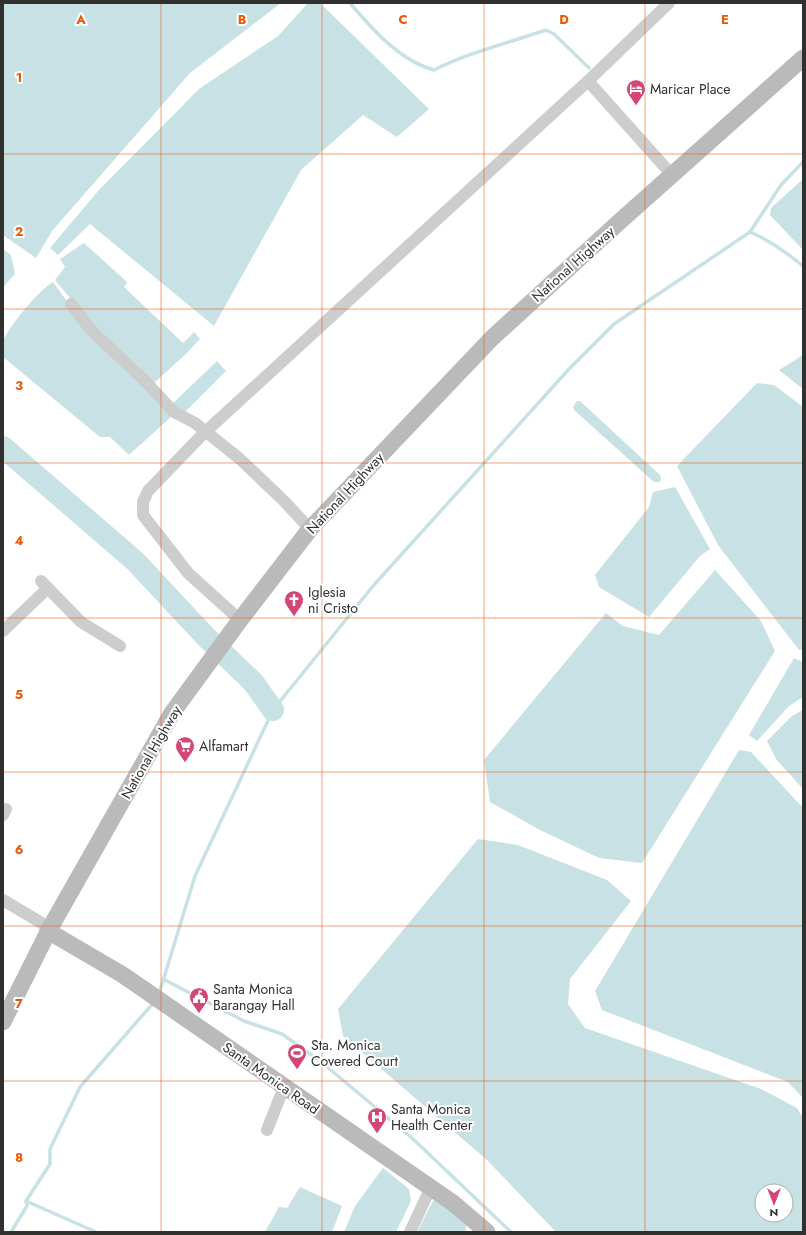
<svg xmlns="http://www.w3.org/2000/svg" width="806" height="1235" font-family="Jost,sans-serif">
  <rect width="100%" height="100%" fill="#fff"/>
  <g fill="#c8e1e4" fill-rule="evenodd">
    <polygon points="3,3 281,3 190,73 52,231 36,258 3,235"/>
    <polygon points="308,3 320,3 429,109 397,137 363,115 301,170 214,326 90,224 58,255 50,248 99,190 199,89 278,36"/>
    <polygon points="803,179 803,250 770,215 771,208"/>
    <polygon points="84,243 127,282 124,287 183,343 194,332 200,339 187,353 153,384 91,323 55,280 65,267 60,259"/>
    <polygon points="3,249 11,255 15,274 3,287"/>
    <path d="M53,282l36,50 59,56 23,29 -42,38 -19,-18h-10l-97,-80c0,-5 -1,-14 1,-18 7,-15 35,-49 49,-57z"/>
    <polygon points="803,355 803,389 779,370"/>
    <polygon points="217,361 226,371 186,411 182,412 170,406"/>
    <polygon points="757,383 774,385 803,407 803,649 799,650 718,545 677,466"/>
    <polygon points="577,401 580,401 660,475 661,479 659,482 654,482 574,410 573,407"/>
    <polygon points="675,487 710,549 700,556 649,617 599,587 595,575 649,507 653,492"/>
    <polygon points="715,570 761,621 775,651 642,863 599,858 540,830 490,802 484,760 606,613 623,626 659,635"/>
    <polygon points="794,658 803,662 803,697 789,706 757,741 749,735"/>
    <polygon points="803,710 803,789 776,759 767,741 792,716"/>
    <polygon points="739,750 751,752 803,808 803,1098 788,1082 602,1010 595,991"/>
    <path d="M478,839l40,6 89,35 24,21 -61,78 -2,25 17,24 176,61 36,19 6,10v114h-247l-70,-73 -143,-123 -5,-27zM762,1191h24v24h-24z"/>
    <polygon points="383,1168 409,1189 411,1201 396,1232 344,1232 355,1206"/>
    <polygon points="300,1187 342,1206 332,1232 265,1232 279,1207 287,1208"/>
    <polygon points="434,1199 466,1223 466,1232 417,1232"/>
  </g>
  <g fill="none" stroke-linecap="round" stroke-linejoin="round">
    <g stroke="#c8e1e4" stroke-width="3.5">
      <path d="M350,3c22,26 50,58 84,67 36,-18 74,-27 112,-40l8,4 35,34"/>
      <path d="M750,232c20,8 37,21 53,34"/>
      <polyline points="163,979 244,1021 282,1034 320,1061 412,1138 511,1232"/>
      <polyline points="159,994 195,876 273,710 373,586 569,369 614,324 750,232 781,185 803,162"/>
      <polyline points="26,1201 96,1232"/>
      <polyline points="11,1232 27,1206 26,1201 50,1164 50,1149 80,1087 155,1001"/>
    </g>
    <polyline stroke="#c8e1e4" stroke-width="22" points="3,447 135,561 206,637 253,682 273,710"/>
    <g stroke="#cdcdcd" stroke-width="12">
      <polyline points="588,81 672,175"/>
      <polyline points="71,304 91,330 145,381 174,412 195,423 240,459 283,500 310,529"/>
      <polyline points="41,581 81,622 120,646"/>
      <polyline points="240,620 188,573 143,515 143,502 148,491 202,435 588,81 669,3"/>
      <polyline points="3,631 48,588"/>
      <polyline points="3,815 6,809"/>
      <polyline points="3,900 50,928"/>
      <polyline points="267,1130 284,1087"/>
      <polyline points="410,1232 431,1187"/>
    </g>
    <g stroke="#bababa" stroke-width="17">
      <polyline points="48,931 123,975 453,1203 487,1232"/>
      <polyline points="3,1022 50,928 172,713 240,620 310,529 492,338 618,223 803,58"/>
    </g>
  </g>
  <path fill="none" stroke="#e8590c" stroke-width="1" stroke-opacity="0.55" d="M161,3v1229M322,3v1229M484,3v1229M645,3v1229M3,154h800M3,309h800M3,463h800M3,618h800M3,772h800M3,926h800M3,1081h800"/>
  <defs>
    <g id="hotel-pin" transform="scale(1)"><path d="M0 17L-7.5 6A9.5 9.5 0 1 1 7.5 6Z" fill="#d24774" stroke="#fff"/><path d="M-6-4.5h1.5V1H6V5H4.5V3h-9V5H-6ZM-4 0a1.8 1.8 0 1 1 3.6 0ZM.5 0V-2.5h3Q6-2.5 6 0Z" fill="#fff"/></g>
    <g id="church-pin" transform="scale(1)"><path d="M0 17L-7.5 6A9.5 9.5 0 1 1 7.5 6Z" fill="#d24774" stroke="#fff"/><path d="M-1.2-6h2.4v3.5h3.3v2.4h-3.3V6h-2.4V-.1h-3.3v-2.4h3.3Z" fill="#fff"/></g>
    <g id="supermarket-pin" transform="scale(1)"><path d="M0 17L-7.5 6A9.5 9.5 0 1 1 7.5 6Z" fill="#d24774" stroke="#fff"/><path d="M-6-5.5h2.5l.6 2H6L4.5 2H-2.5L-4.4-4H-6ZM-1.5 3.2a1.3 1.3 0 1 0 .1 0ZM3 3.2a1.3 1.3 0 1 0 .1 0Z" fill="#fff"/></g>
    <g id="civic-pin" transform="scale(1)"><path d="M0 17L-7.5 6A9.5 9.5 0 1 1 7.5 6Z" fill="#d24774" stroke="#fff"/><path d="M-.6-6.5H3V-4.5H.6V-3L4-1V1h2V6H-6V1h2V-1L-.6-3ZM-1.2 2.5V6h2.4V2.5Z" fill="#fff"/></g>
    <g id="stadium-pin" transform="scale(1)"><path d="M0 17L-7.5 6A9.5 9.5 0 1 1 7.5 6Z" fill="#d24774" stroke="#fff"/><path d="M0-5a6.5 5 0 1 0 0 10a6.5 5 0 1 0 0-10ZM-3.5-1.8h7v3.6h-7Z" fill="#fff"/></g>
    <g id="hospital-pin" transform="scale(1)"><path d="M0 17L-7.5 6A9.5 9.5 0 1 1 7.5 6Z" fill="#d24774" stroke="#fff"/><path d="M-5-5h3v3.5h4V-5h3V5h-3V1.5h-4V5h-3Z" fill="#fff"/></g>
  </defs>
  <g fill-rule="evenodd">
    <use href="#hotel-pin" x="636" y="89"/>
    <use href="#church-pin" x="294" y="600"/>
    <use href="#supermarket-pin" x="185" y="746"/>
    <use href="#civic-pin" x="199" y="997"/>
    <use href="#stadium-pin" x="297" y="1053"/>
    <use href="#hospital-pin" x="377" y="1117"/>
  </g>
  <g text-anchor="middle" stroke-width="4" stroke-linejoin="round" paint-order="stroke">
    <g font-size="14" fill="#303030" stroke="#fff" text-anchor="start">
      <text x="650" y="94">Maricar Place</text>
      <text x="308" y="597">Iglesia<tspan x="308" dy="16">ni Cristo</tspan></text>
      <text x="199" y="751">Alfamart</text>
      <text x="213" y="994">Santa Monica<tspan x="213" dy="16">Barangay Hall</tspan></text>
      <text x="311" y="1050">Sta. Monica<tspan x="311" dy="16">Covered Court</tspan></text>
      <text x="391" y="1114">Santa Monica<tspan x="391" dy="16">Health Center</tspan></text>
    </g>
    <g font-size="14" fill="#303030" stroke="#fff">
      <text transform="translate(573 264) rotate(-42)" y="5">National Highway</text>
      <text transform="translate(345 493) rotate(-47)" y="5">National Highway</text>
      <text transform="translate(151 752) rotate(-60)" y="5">National Highway</text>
      <text transform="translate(271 1078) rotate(35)" y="5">Santa Monica Road</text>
    </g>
  </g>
  <g font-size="13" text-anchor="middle" font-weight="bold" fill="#e8590c" stroke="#fff" stroke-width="4" stroke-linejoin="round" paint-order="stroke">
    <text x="81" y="24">A</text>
    <text x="242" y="24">B</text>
    <text x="403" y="24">C</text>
    <text x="564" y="24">D</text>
    <text x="725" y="24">E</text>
    <text x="19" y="82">1</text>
    <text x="19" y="236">2</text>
    <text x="19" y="390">3</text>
    <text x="19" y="545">4</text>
    <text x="19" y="699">5</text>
    <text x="19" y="854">6</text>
    <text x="19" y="1008">7</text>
    <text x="19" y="1162">8</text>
  </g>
  <rect width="806" height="1235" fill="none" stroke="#303030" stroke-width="8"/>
  <g transform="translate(774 1203) rotate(180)"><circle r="19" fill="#ffffff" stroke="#acacac"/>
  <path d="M0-3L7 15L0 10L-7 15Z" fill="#d24774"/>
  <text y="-6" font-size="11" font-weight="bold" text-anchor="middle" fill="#303030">N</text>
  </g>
</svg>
